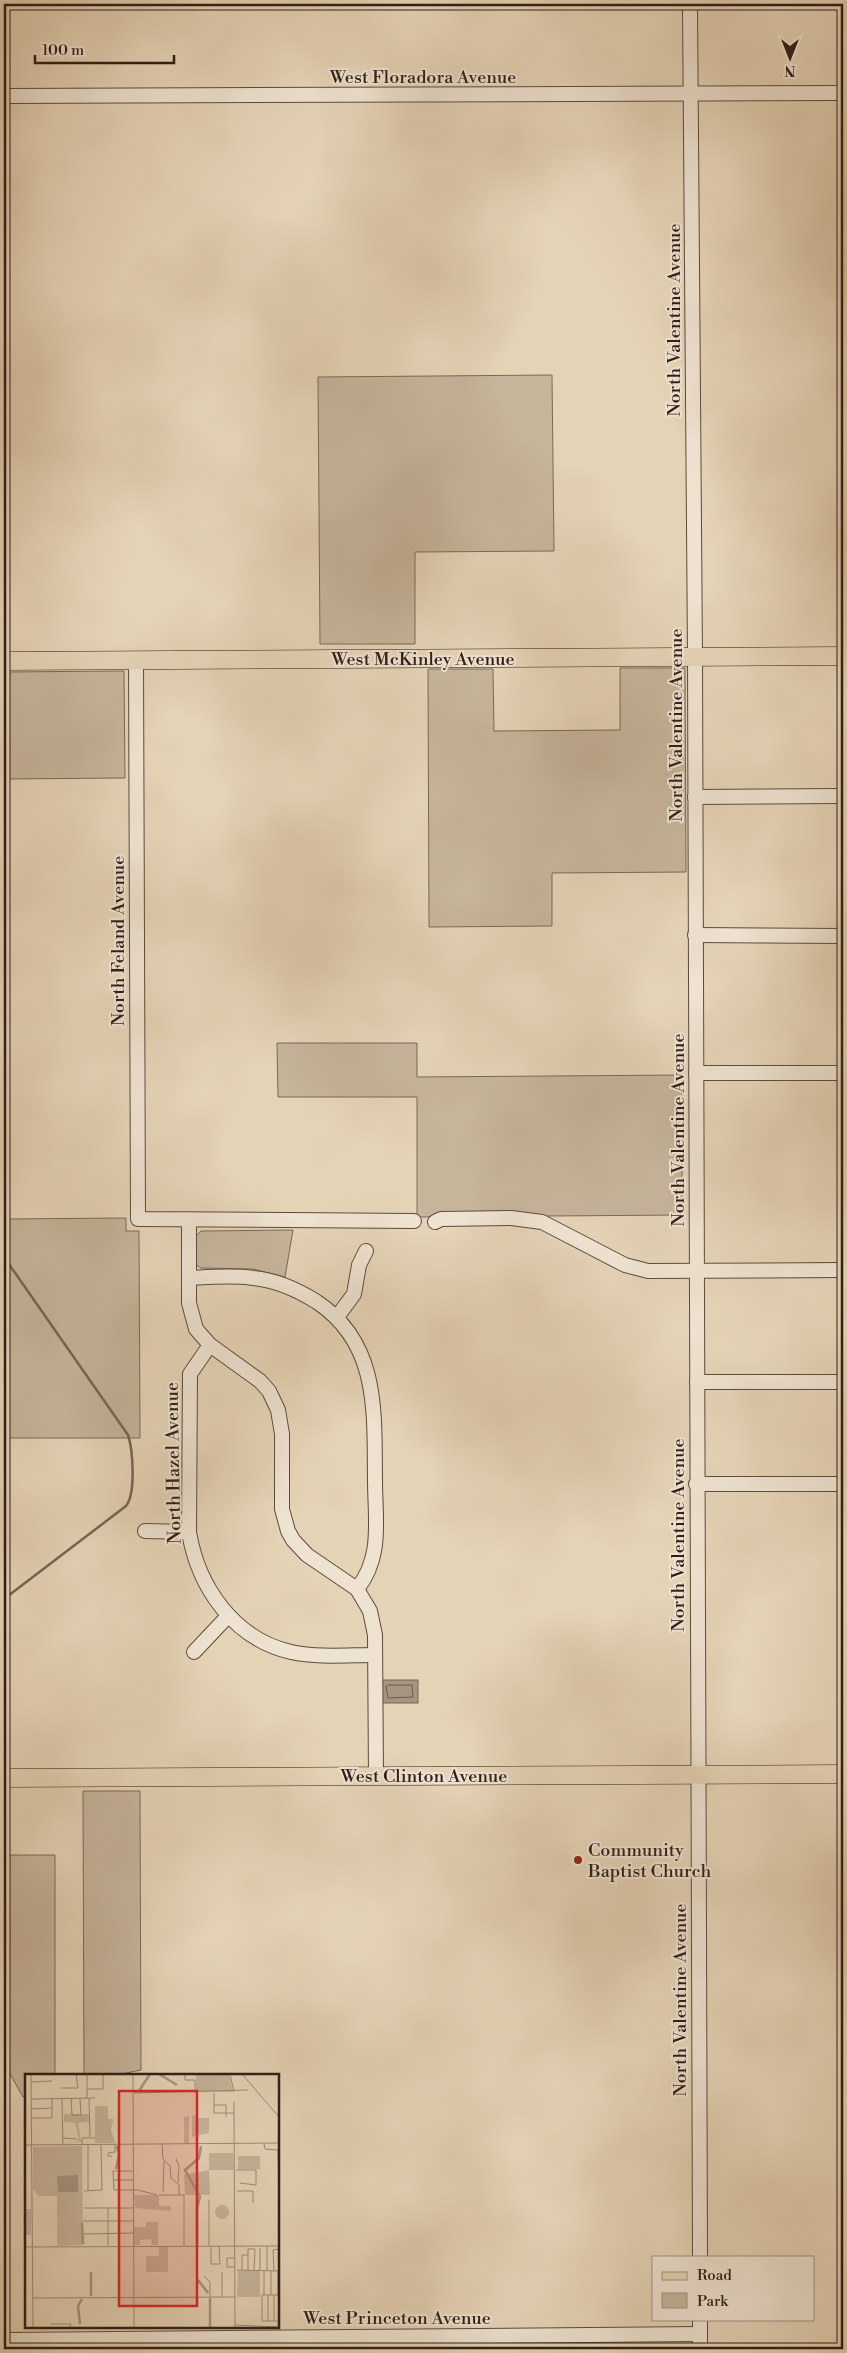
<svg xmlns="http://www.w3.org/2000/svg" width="847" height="2353" font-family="'Libre Bodoni',serif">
  <rect width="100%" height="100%" fill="#e5d3b6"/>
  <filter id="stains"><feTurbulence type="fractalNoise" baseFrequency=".004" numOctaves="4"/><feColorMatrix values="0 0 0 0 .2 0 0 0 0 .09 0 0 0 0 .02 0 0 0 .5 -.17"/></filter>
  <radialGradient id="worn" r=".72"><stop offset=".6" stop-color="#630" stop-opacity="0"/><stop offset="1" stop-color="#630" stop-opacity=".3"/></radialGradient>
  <g fill="#c6b49b" stroke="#7a6959">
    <polygon points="552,375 554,551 415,552 415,644 320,644 318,377"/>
    <polygon points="620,668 685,668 686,872 552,873 552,926 429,927 428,669 493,669 494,731 620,730"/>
    <polygon points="124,671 125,778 4,779 4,672"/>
    <polygon points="277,1043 417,1043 417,1077 682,1075 682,1215 417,1217 417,1097 278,1097"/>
    <polygon points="126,1218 126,1231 139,1231 140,1438 4,1438 4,1219"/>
    <polygon points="293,1230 285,1277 253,1269 201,1268 196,1265 195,1237 201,1231"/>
    <polygon points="83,1791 140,1791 141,2070 116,2075 84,2075"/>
    <polygon points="4,1855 55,1855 55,2075 26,2076 26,2096 23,2097 4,2063"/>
    <polygon points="635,2343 631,2349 482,2349 482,2344"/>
  </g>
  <rect fill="#a79580" stroke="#776556" x="381" y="1680" width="37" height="23"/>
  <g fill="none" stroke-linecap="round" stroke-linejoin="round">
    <polygon stroke="#6b5a4c" stroke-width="1" points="389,1685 412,1685 413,1697 388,1698 386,1687"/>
    <path stroke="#776556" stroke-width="2.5" d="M4,1257l124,178c5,15 8,59 -2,71l-122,93"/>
    <g stroke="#5c4b3f" stroke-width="16">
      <g id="minor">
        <polyline points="690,4 695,656 700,2257"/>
        <polyline points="4,96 843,93"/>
        <polyline points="136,661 138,1219 414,1221"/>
        <polyline points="695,797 843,796"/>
        <polyline points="695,935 843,936"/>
        <polyline points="696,1073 843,1073"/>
        <polyline points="189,1221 189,1303 196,1329 210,1345 260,1381 269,1391 278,1410 282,1434 282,1509 288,1531 293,1540 307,1555 357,1589 370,1611 375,1635 376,1777"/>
        <polyline points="435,1222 441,1219 511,1218 542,1222 625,1265 648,1271 843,1270"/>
        <path d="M189,1278c21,-1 43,-3 64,0 23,2 45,12 64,24 63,42 57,111 58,178 0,39 8,77 -18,109"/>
        <polyline points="337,1317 354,1294 359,1265 366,1251"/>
        <path d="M210,1345l-20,29 -1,158c9,55 45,107 102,120 28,6 57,3 84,3"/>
        <polyline points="697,1382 843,1382"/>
        <polyline points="696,1484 843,1484"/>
        <polyline points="145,1531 189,1532"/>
        <polyline points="194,1652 228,1616"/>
        <polyline points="700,2319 700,2349"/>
        <polyline points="4,2340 700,2334"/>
      </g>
    </g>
    <g stroke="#2f1e17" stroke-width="19">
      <g id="major">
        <polyline points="4,661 843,656"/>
        <polyline points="4,1778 843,1774"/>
      </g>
    </g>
    <use href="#minor" stroke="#eee2d0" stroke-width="14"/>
    <use href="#major" stroke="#e5d3b6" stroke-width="18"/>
  </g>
  <circle fill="#8f2418" stroke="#eee2d0" stroke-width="2" cx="578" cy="1860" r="5"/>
  <g text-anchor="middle" stroke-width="4" stroke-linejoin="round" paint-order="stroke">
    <g font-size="18" fill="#2f1e17" stroke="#eee2d0">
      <text x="423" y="83">West Floradora Avenue</text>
      <text transform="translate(674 320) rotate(-90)" y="6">North Valentine Avenue</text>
      <text x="423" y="665">West McKinley Avenue</text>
      <text transform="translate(676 725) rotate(-90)" y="6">North Valentine Avenue</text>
      <text transform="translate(118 941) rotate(-90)" y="6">North Feland Avenue</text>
      <text transform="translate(678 1130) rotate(-90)" y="6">North Valentine Avenue</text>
      <text transform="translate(173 1463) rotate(-91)" y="6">North Hazel Avenue</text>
      <text transform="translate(678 1535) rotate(-90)" y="6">North Valentine Avenue</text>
      <text x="424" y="1782">West Clinton Avenue</text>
      <text transform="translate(680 2000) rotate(-90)" y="6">North Valentine Avenue</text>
      <text x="397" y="2324">West Princeton Avenue</text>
    </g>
    <g font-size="18" fill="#2f1e17" stroke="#eee2d0" text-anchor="start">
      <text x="588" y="1856">Community<tspan x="588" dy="21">Baptist Church</tspan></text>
    </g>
  </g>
  <g transform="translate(25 2074)">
    <rect width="254" height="254" fill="#e5d3b6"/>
    <path d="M171,0h33l4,18h-37zM70,32h13v13h5l-2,12 5,12h-21zM39,40h25v10l-1,-2 -10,1 3,19 -17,1 12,-1 3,-3 -4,-16 -11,-1zM170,41l1,3h13v15l-17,4v-21zM164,42v27h-5v-26zM57,72l1,99 -26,1v-50h-18l-6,-7v-42zM184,79h24l1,17h-25l1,25h-25l-1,-20 25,-5zM213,82h22v13h-22zM109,121h25v11h12v5l-36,-3zM190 138a7 7 0 1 1 14 0a7 7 0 1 1-14 0ZM0,135h6v26h-6zM121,148h12v23h-6l-1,-6 -11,1v5h-6v-18h12zM134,173h9v25h-22v-16h13zM213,197h22v26h-23z" fill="#c6b49b"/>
    <path d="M53,101v17h-20l-1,-16z" fill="#a79580"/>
    <path fill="none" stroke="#a79580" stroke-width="2.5" d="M134,0l18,11M114,17l11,-17M91,95l3,-14 -2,-9M57,149l1,21M172,170v-36l3,-11 -15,-27 14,-12 2,-12M66,198v24M173,206l10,13M185,224v29M55,250l-2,-18 4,-7"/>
    <path fill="none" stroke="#9c8b76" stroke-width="1" d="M6,0l2,253M62,0v24M108,0l1,253M160,0v6h10v13M205,0l4,18M217,0l37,43M6,8l21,-1M36,14h17l-2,-14M62,15h16v-15M108,19l115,-3M189,19v20h20M46,24l1,17h9l-1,-16M64,24l1,39M6,25l64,-1M37,25l1,46M209,28l1,225M189,31h12v12M6,35l21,-1M6,44h21v-20M37,64l15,1M137,70l1,15 7,7 1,12 8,7v10M239,70l1,5 13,1 1,41M0,71l254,-2M57,71v-7h13M87,82h-4v-3l7,-1v-8M151,85l3,7 -1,17M211,96h20v15l-16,-2M108,97h-20l1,19h24l19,5M89,106h19M63,116v-45M59,117l18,-1 -1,-45M212,117h16v12M138,118l1,-31M134,121h25v51M59,134h49M58,147h50M59,160l49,-1M83,172v-38M184,172v-46M186,172v18h9l-1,-18M242,172v25M0,173l254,-1M235,174v23M210,193h-8v-9h8M212,196l42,1M217,196v-15h6M223,196v-21h7l-1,21M249,197l-1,-21 6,-1M253,197v24M197,198v25M179,202l6,6v15M239,221v-24M246,221v-24M249,221v26M254,221h-17v26h17M8,224l203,-1M243,247v-26M26,250h20l-1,3M210,251l44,2"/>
    <path fill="#d62828" fill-opacity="0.15" stroke="#d62828" stroke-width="2.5" d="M94,17h78v215h-78z"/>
    <rect width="254" height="254" fill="none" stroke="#2f1e17" stroke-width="2.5"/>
  </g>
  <rect width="847" height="2353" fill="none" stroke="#e5d3b6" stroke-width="20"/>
  <rect x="5" y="5" width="837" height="2343" fill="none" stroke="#2f1e17" stroke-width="2.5"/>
  <rect x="10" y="10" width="827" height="2333" fill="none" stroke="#2f1e17"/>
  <rect x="652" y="2256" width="162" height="65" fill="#eee2d0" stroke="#a29486"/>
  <rect x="662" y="2272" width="25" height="8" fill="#e5d3b6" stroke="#a29486"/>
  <text x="697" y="2280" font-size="15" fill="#2f1e17">Road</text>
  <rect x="662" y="2293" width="25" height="15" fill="#c6b49b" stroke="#a29486"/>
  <text x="697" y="2306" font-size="15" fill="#2f1e17">Park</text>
  <g transform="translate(790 58) rotate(180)" stroke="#eee2d0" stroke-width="4" paint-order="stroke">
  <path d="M0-4L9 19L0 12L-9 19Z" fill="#2f1e17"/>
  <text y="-8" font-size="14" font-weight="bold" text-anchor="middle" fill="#2f1e17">N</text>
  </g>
  <path d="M35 55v8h139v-8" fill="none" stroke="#2f1e17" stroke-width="2.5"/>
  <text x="42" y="55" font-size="15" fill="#2f1e17" stroke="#eee2d0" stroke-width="4" paint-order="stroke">100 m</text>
  <rect width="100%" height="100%" filter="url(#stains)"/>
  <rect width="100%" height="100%" fill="url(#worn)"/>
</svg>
